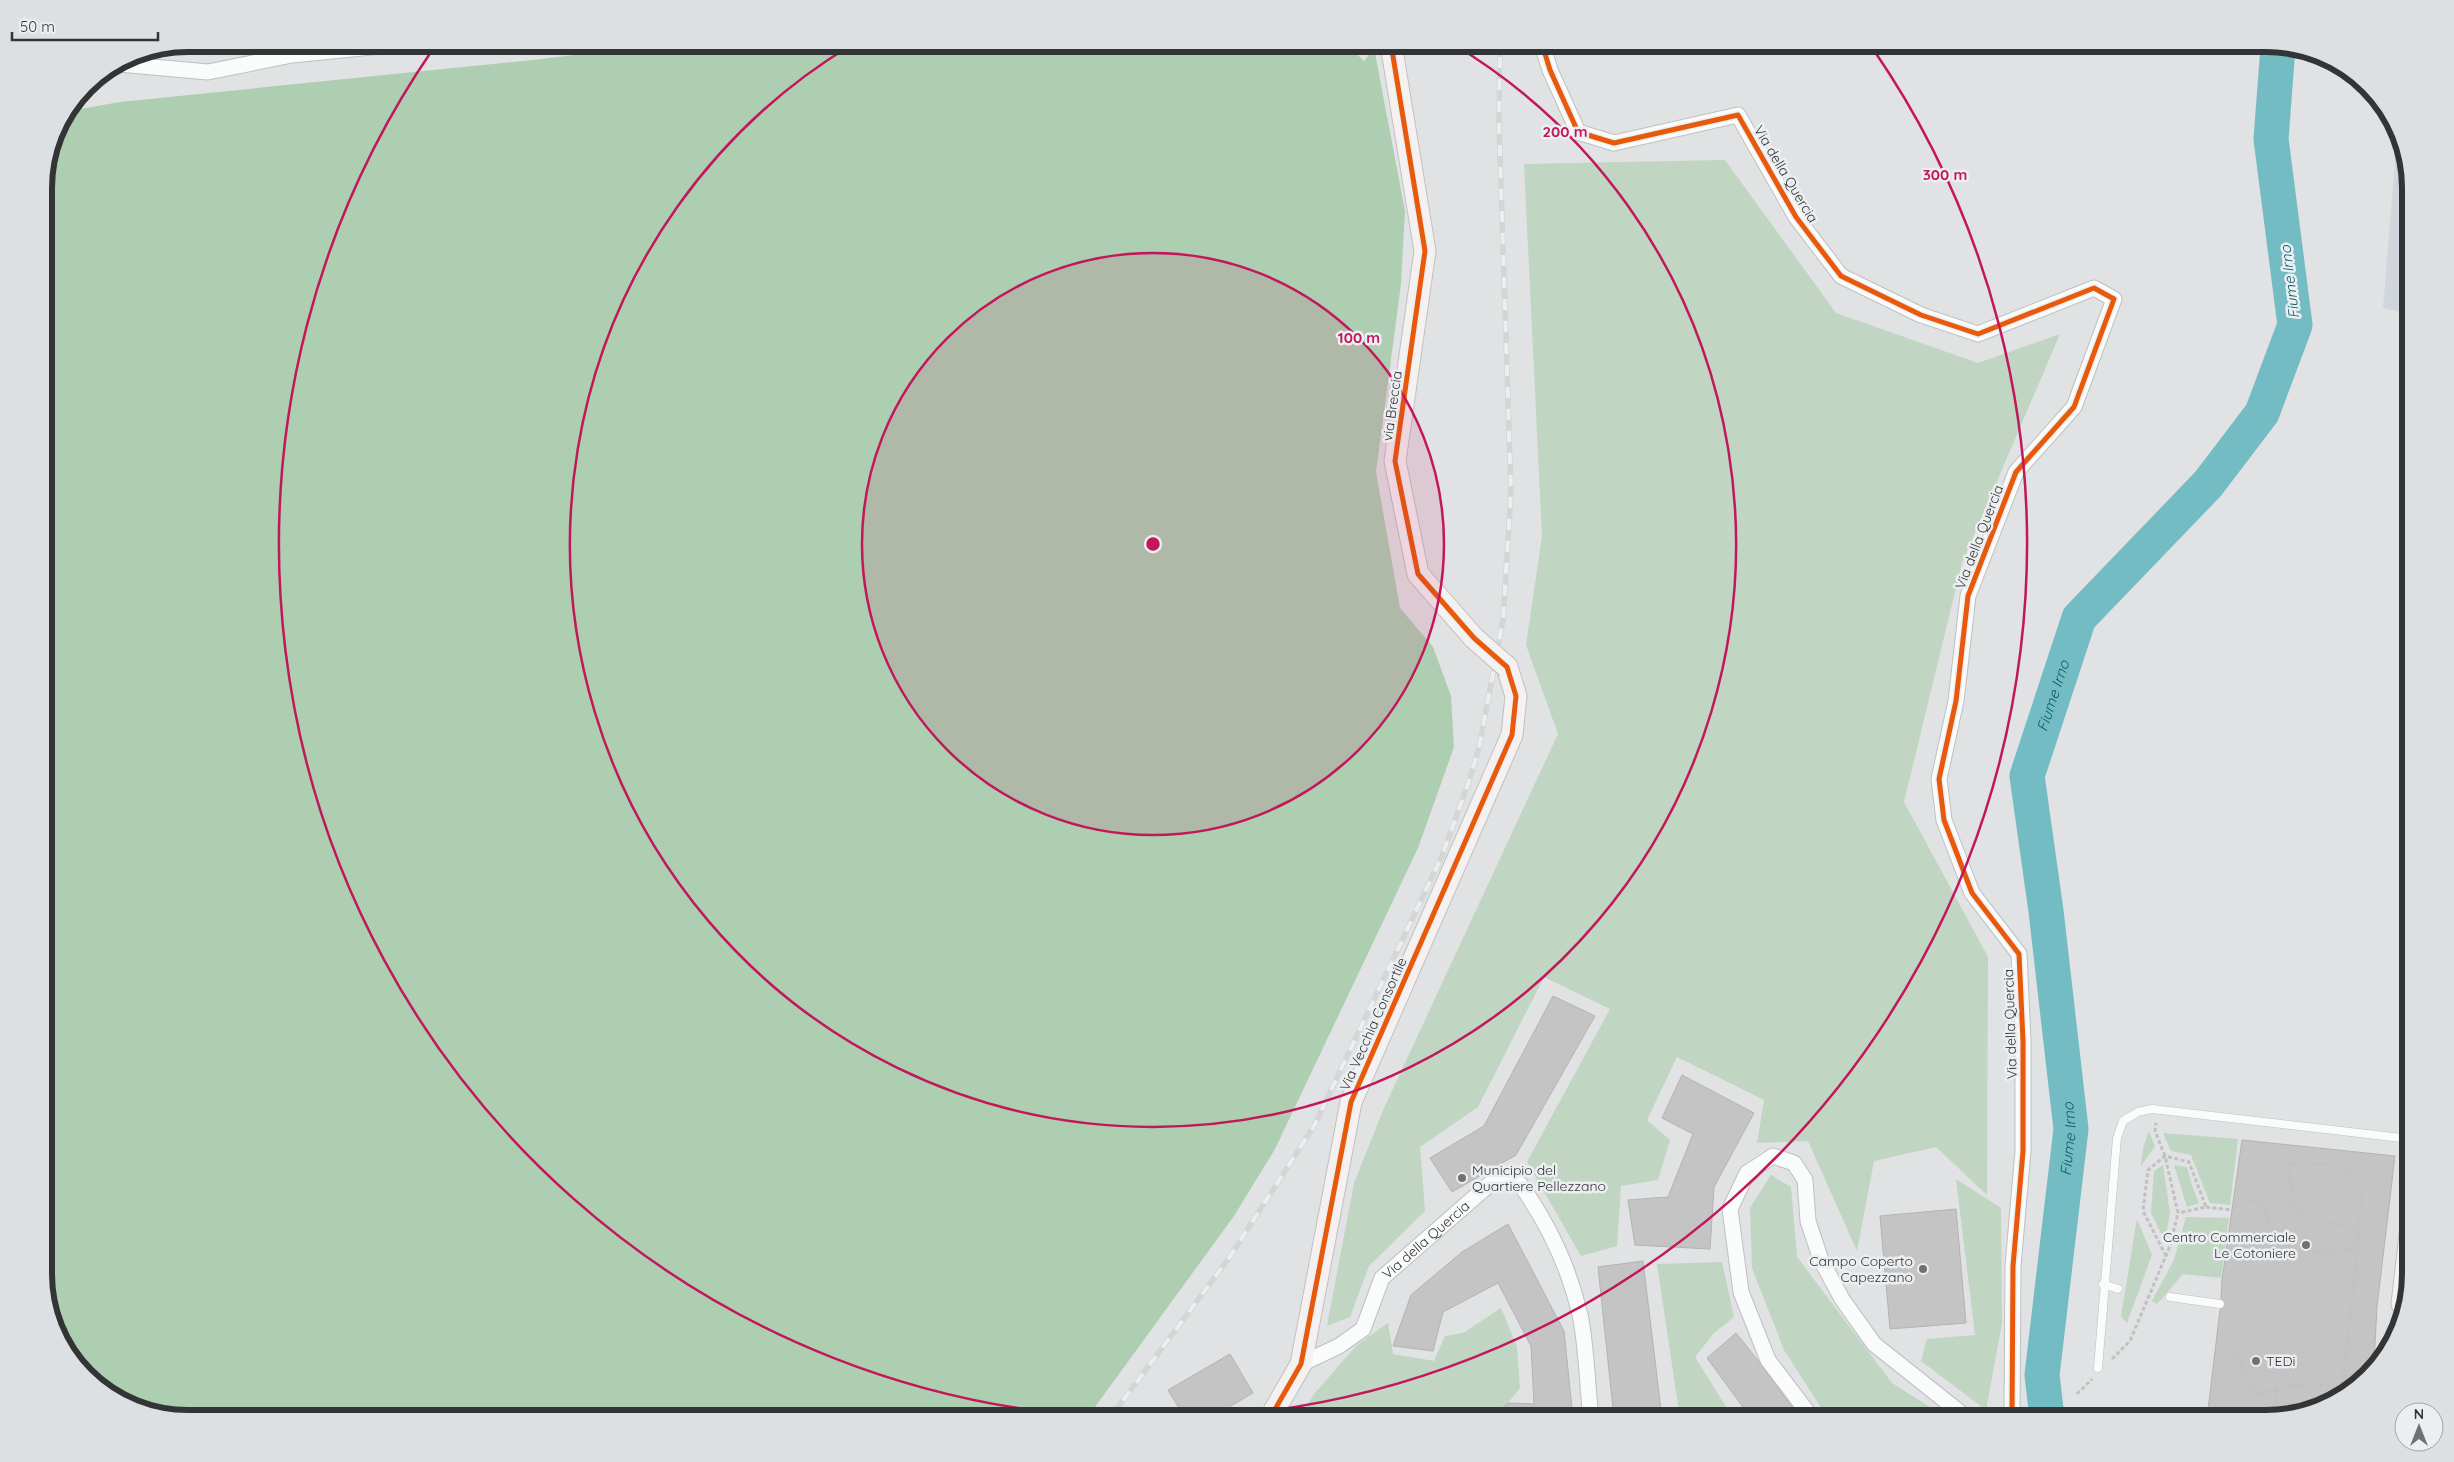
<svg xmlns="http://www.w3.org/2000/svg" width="2454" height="1462" font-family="Quicksand,sans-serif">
  <rect width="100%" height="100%" fill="#e0e2e3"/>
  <polygon fill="#d0d6db" points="2397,137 2410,179 2410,314 2383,308"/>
  <g fill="#c0d5c2">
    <polygon points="1725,160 1836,313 1978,363 2060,334 1962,563 1904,802 1988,957 1987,1195 1936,1147 1874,1161 1857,1251 1808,1141 1757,1143 1764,1100 1677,1057 1647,1120 1670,1140 1658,1180 1621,1186 1617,1246 1581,1256 1527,1162 1610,1009 1544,977 1478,1107 1420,1147 1425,1211 1369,1266 1350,1317 1327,1326 1354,1183 1384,1108 1558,734 1526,645 1542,536 1524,164"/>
    <polygon points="2149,1131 2155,1146 2141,1166 2140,1173 2143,1148"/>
    <polygon points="2163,1133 2238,1139 2230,1205 2210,1203 2191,1155 2171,1151"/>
    <polygon points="2163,1165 2170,1213 2165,1241 2151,1213 2154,1171"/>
    <polygon points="2174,1165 2187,1167 2192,1186 2199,1203 2187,1207"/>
    <polygon points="1771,1175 1791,1187 1797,1257 1892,1383 1947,1418 1824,1418 1822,1409 1784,1350 1752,1268 1750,1208"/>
    <polygon points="1956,1179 2001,1208 2002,1323 1986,1410 1921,1361 1927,1339 1975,1335"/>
    <polygon points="2186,1217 2229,1218 2221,1278 2183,1274 2157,1304 2152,1301 2174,1260"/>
    <polygon points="2137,1219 2152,1255 2127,1323 2121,1316"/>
    <polygon points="1722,1262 1734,1317 1714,1333 1695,1357 1733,1418 1680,1418 1657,1264"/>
    <path d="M1501,1308l16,39 3,41c-25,33 -33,30 -72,30l-5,-5 -8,5h-135l14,-24 43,-49 31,-22 5,31 41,7 11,-25 18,-3z"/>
  </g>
  <polygon fill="#aeceb2" points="665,44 1346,44 1364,61 1374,48 1405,211 1401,284 1376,472 1400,608 1433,647 1451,696 1454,747 1418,848 1275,1149 1234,1216 1087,1418 188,1418 116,1399 63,1346 44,1283 44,179 55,133 69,111 120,102 533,60"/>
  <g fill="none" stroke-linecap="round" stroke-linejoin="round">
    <path stroke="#73bcc4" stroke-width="35" id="s1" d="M2047,1418l-5,-43 29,-246 -25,-218 -19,-135 52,-158 129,-134 54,-71 33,-88 -24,-186 7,-92"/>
  </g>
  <g fill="#c4c4c5" stroke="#b2b3b3">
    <polygon points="1553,996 1595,1016 1516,1155 1452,1192 1430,1158 1484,1126"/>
    <polygon points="1682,1075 1754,1113 1714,1187 1710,1249 1635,1245 1628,1200 1668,1197 1693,1134 1662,1118"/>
    <polygon points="2242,1140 2395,1156 2377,1307 2374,1363 2338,1399 2266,1418 2207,1418 2220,1310 2226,1304 2221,1298 2222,1280"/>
    <polygon points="1956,1209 1966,1323 1890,1329 1880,1216"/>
    <polygon points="1508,1224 1564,1331 1573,1418 1491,1418 1508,1403 1534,1404 1531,1346 1498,1283 1443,1312 1433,1351 1393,1346 1411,1295 1462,1252"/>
    <polygon points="1643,1261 1662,1418 1614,1418 1598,1267"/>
    <polygon points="1736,1333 1757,1359 1800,1418 1751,1418 1707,1358"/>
    <polygon points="1230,1354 1253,1393 1210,1418 1185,1418 1168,1390"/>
  </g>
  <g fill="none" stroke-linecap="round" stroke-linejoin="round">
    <g stroke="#bfc0c1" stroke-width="9">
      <g id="lane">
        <polyline points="2103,1284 2118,1289"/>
        <polyline points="2170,1297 2220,1304"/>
        <polyline points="2098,1368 2117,1138 2123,1121 2138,1112 2152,1109 2410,1139"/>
        <polyline points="1165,1415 1166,1418"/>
      </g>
    </g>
    <g stroke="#bfc0c1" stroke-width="17">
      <g id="street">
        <polyline points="1542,44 1550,70 1578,132 1614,143 1738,115 1796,217 1841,276 1921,315 1978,334 2094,288 2114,299 2074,407 2016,472 1968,596 1956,701 1939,779 1944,820 1972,893 2019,954 2023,1041 2023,1151 2013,1266 2012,1418"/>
        <polyline points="119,64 208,72 292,55 401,44"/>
        <path id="s2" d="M1301,1364l38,-18 24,-17 19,-51 109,-95 29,1c28,39 49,84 60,131 7,33 7,70 11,103"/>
        <polyline points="1812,1418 1768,1360 1741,1292 1730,1209 1747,1173 1773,1156 1794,1163 1805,1180 1808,1221 1821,1260 1842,1299 1874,1344 1967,1418"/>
      </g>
    </g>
    <g stroke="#bfc0c1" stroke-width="23">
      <g id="secondary">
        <polyline points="1391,44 1425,251 1395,461 1418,574 1474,638"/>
        <polyline points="2402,1304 2410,1235"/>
        <polyline points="1270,1418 1301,1364 1351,1102 1512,735 1516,696 1507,667"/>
      </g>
    </g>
    <g stroke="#c0c1c1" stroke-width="3" stroke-dasharray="4 2.5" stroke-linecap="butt">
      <polyline points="2249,1201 2265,1204 2274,1253 2357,1250"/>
      <polyline points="2206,1207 2232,1210"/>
      <polyline points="2166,1256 2143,1211 2148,1170 2165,1156 2189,1162 2206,1207 2178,1213"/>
      <polyline points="2230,1354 2239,1357 2254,1395 2289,1386 2342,1383"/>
      <polyline points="2112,1359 2130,1341 2170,1246 2178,1213 2165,1156 2155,1131 2156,1123"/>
      <polyline points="2275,1389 2279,1415"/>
      <path d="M2345,1391l-3,-8c9,-64 15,-128 20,-193l-24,-26h-50l7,48 64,19"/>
      <polyline points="2077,1394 2092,1379"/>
    </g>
    <use href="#lane" stroke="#fafbfb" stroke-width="8"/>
    <use href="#street" stroke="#fafbfb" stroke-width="15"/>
    <use href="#secondary" stroke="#f5f1f1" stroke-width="21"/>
    <g stroke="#d4d5d5" stroke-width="5.5">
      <polyline id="rail" points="1110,1418 1229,1258 1314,1126 1442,856 1468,784 1479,748 1503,620 1511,492 1499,124 1500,44"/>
    </g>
    <use href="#rail" stroke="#eceff1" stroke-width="4" stroke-dasharray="11" stroke-linecap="butt"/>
    <g stroke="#bfc0c1" stroke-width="23" stroke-linecap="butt">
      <polyline id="secondary-bridge" points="1474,638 1507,667"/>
    </g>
    <use href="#secondary-bridge" stroke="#f5f1f1" stroke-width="21"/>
    <g stroke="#eceff1" stroke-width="8">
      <g id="cycleway">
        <polyline points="1542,44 1550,70 1578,132 1614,143 1738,115 1796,217 1841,276 1921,315 1978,334 2094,288 2114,299 2074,407 2016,472 1968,596 1956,701 1939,779 1944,820 1972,893 2019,954 2023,1041 2023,1151 2013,1266 2012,1418"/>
        <polyline points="1270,1418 1301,1364 1351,1102 1512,735 1516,696 1507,667 1474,638 1418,574 1395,461 1425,251 1391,44"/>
      </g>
    </g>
    <use href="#cycleway" stroke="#e8590c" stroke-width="5"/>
  </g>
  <circle cx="1153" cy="544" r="291" fill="#c2185b" fill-opacity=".12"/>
  <g fill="none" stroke="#c2185b" stroke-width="2.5">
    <circle cx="1153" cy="544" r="291"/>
    <path d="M1453 44A583 583 0 1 1 853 44"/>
    <path d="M1873 49A874 874 0 1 1 433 49"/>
  </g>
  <g fill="#707172" stroke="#eceff1" stroke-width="2">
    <circle cx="1462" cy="1178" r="5"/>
    <circle cx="2306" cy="1245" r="5"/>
    <circle cx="1923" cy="1269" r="5"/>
    <circle cx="2256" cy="1361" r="5"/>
  </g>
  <g text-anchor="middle" stroke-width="5" stroke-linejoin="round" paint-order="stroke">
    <g font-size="14" fill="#333435" stroke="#eceff1">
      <text transform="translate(1786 174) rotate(59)" y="5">Via della Quercia</text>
      <text transform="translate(1392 406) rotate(-82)" y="5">via Breccia</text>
      <text transform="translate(1979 537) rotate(-69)" y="5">Via della Quercia</text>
      <text transform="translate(1373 1024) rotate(-66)" y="5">Via Vecchia Consortile</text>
      <text transform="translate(2010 1024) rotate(-92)" y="5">Via della Quercia</text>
      <text dy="5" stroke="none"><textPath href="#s2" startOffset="184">Via della Quercia</textPath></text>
    </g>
    <g font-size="14" fill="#333435" stroke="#eceff1" text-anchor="start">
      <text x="1472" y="1175">Municipio del<tspan x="1472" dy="16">Quartiere Pellezzano</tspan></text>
      <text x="2296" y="1242" text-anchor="end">Centro Commerciale<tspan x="2296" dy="16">Le Cotoniere</tspan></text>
      <text x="1913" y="1266" text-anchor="end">Campo Coperto<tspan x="1913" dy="16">Capezzano</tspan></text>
      <text x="2266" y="1366">TEDi</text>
    </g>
    <g font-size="15" font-style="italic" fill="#0a626a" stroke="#eceff1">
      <text transform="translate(2290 282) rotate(-97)" y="5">Fiume Irno</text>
      <text dy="5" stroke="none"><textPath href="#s1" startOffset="731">Fiume Irno</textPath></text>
      <text dy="5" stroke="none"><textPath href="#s1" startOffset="281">Fiume Irno</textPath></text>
    </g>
  </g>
  <path d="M0 0H2454V1462H0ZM188 52H2266A136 136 0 0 1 2402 188V1274A136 136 0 0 1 2266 1410H188A136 136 0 0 1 52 1274V188A136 136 0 0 1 188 52Z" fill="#dde0e2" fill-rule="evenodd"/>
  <path fill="none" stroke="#333435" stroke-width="6" d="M188 52H2266A136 136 0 0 1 2402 188V1274A136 136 0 0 1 2266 1410H188A136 136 0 0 1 52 1274V188A136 136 0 0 1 188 52Z"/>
  <circle cx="1153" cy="544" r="8" fill="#c2185b" stroke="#eceff1" stroke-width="2.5"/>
  <g font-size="15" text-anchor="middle" font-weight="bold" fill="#c2185b" stroke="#eceff1" stroke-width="5" stroke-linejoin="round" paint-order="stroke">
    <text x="1565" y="137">200 m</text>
    <text x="1945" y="180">300 m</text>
    <text x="1359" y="343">100 m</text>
  </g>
  <g transform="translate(2419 1427)"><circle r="24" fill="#eceff1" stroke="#a2a4a6"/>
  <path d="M0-4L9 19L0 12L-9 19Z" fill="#707172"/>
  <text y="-8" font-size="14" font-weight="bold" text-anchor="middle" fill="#333435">N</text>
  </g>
  <path d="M12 32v8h146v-8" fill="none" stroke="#333435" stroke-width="2.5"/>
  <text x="20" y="32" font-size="15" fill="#333435" stroke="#eceff1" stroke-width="4" paint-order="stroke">50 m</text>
</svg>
